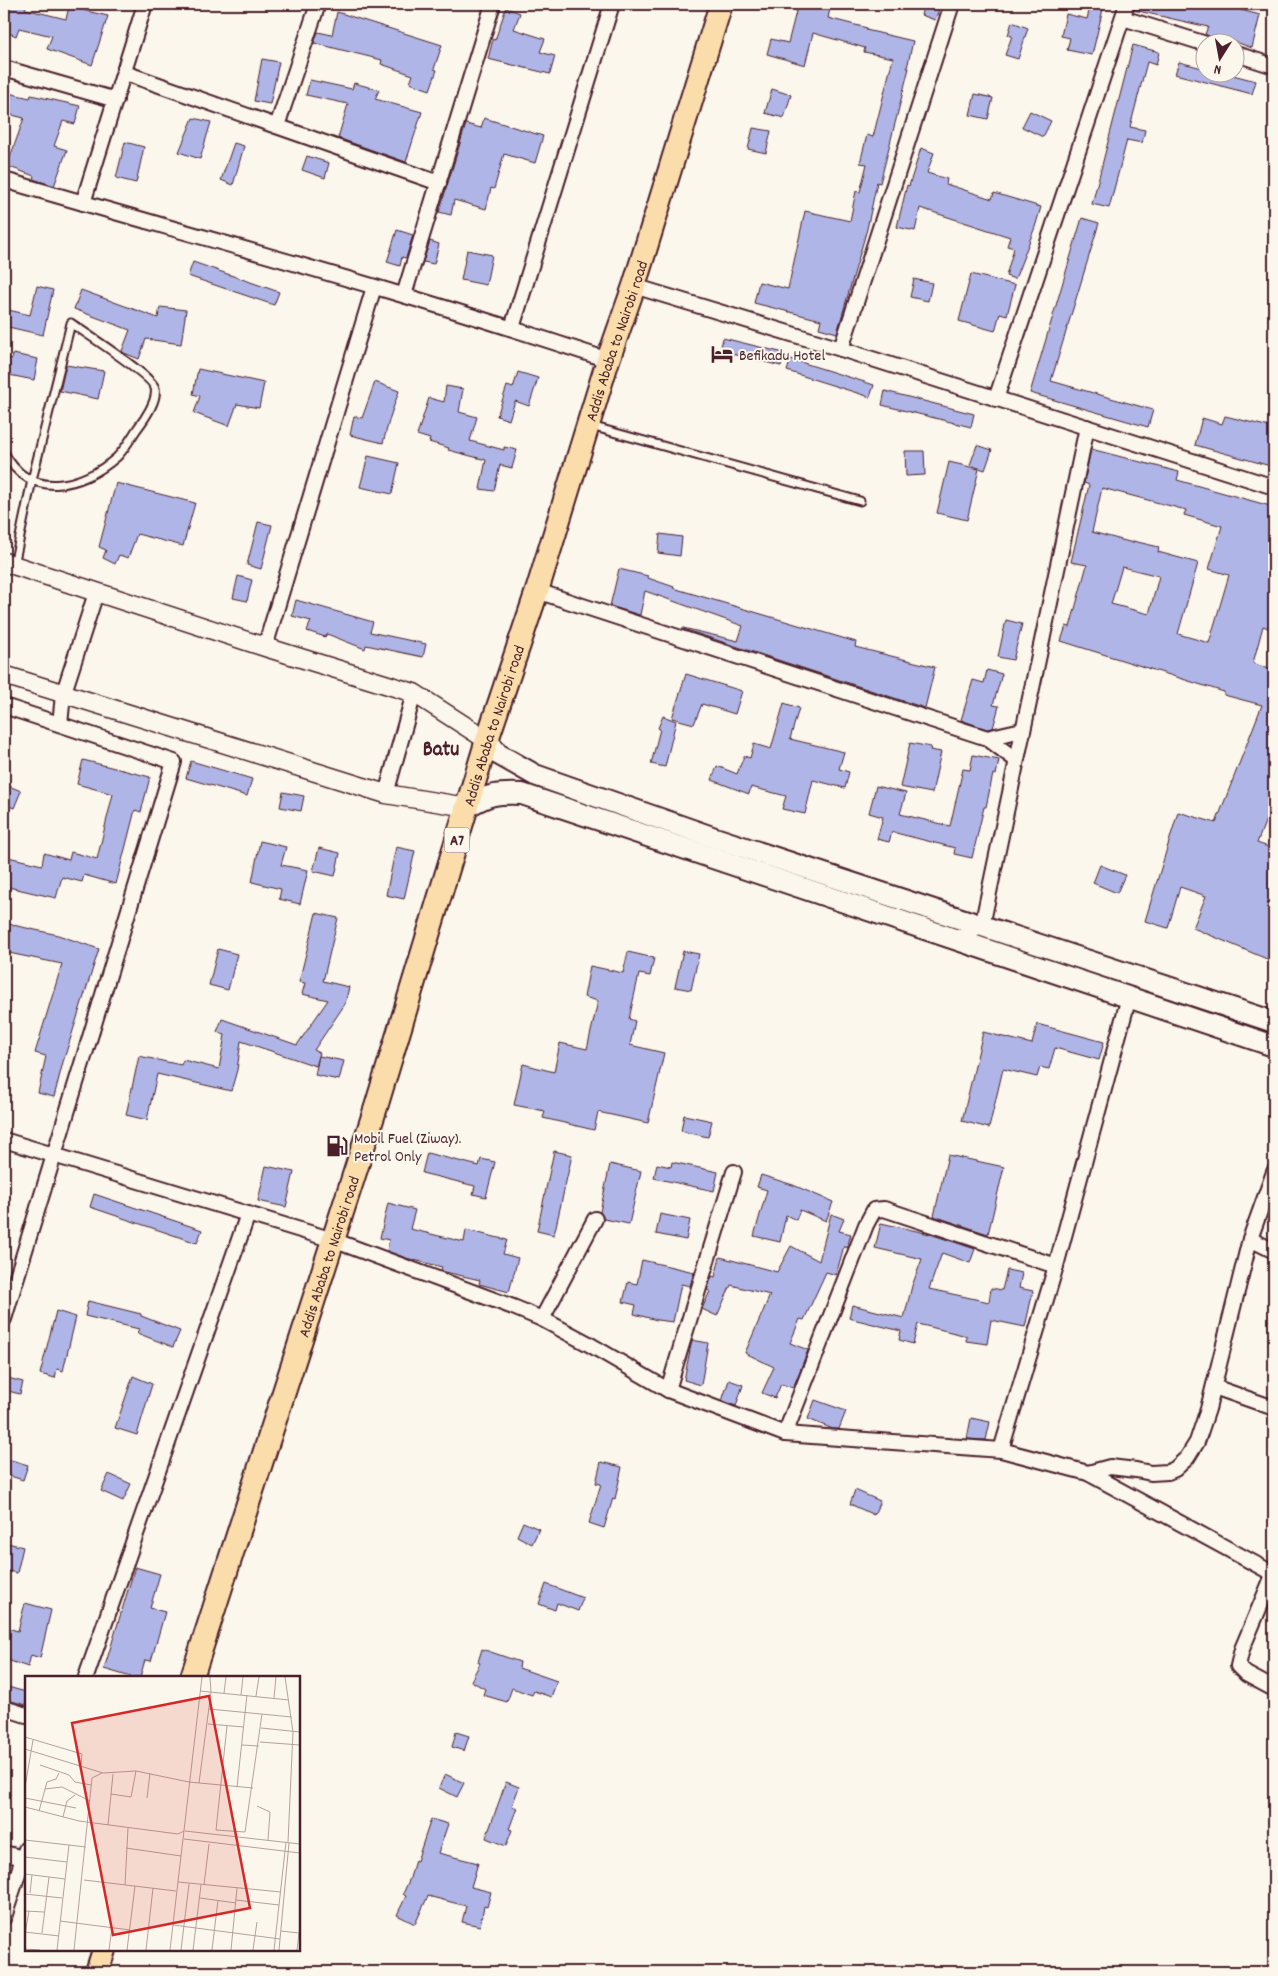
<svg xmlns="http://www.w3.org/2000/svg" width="1278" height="1976" font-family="Dekko,sans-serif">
  <rect width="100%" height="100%" fill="#fbf7ec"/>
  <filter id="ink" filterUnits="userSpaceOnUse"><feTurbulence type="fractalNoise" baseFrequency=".02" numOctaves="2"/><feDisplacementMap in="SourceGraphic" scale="10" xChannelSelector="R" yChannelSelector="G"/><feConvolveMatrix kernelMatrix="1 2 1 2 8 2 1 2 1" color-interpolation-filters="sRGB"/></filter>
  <g filter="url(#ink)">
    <g fill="#afb6e7" stroke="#4a1f2b" fill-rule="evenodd">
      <polygon points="11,4 27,4 25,9 66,19 69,7 108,16 92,65 47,49 52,36 19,28 16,36 4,31 4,24"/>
      <polygon points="798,4 831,4 828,18 867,28 866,30 913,41 907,68 909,68 880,183 877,182 867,229 837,333 819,328 821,320 754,303 759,282 788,289 805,211 850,221 856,191 860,192 867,164 860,163 867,135 873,137 893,58 864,52 865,48 813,33 805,65 767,54 771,39 788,43"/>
      <polygon points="924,4 941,4 935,20 921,15"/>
      <polygon points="1136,4 1239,4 1237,9 1260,15 1252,48 1236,42 1215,42 1212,38 1205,34 1208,27 1134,10"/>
      <polygon points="1090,7 1103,9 1092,55 1067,50 1070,38 1061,36 1066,14 1087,19"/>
      <polygon points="506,8 520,13 514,29 545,39 540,52 555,56 550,74 488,59 493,39 495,40"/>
      <polygon points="337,12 442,45 434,69 437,70 430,90 410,83 413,75 381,64 382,60 314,43 318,32 332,35"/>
      <polygon points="1012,22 1028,28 1018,59 1005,55 1012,36 1008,35"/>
      <polygon points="1133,45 1159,52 1156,65 1147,62 1130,127 1145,130 1142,143 1127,140 1109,208 1092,204"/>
      <polygon points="262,59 279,62 270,104 254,101"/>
      <polygon points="1179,62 1206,69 1206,72 1221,72 1256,81 1252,94 1175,74"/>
      <polygon points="310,80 352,89 354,83 379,90 375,99 422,112 406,162 338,138 348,104 306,95"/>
      <polygon points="772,89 791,95 784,118 765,113"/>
      <polygon points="4,92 30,98 31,95 80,106 75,124 63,121 54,146 67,150 54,186 33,179 34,176 7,166 24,118 4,113"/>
      <polygon points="975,94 993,98 988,119 970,115"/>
      <polygon points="1030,111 1051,121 1043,137 1022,127"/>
      <polygon points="193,118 211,122 200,159 179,152"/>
      <polygon points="484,118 543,136 535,163 504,154 494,189 491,188 486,209 454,200 451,215 439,212 466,124 481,128"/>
      <polygon points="753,128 771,131 766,153 748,149"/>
      <polygon points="125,142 144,147 136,183 116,178"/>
      <polygon points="234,143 244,146 233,185 221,180"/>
      <polygon points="921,148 934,153 927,173 947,179 946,184 992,199 994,193 1041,207 1035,227 1015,279 1006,276 1014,248 1007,246 1010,237 920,208 915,231 897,227 907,185 909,186"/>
      <polygon points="307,156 329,163 325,178 302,170"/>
      <polygon points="1082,218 1099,223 1051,381 1153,410 1148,427 1030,393"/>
      <polygon points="397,230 413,235 406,258 402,257 400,266 387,262"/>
      <polygon points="430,241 439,244 434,264 423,262"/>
      <polygon points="467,250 492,255 486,285 461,280"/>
      <polygon points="193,262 279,292 274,305 188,276"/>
      <polygon points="971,274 1015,285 1007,315 1000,313 995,331 959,321"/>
      <polygon points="914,279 932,283 928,301 910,297"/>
      <polygon points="37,286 53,290 43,335 4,326 4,309 30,315"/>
      <polygon points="81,290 158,318 160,307 186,310 181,344 146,339 139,359 124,353 122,351 130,330 74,309"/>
      <polygon points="723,338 784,353 781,366 720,351"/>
      <polygon points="13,354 38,359 34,380 4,374 4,357 12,359"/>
      <polygon points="791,359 874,385 870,397 787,371"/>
      <polygon points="66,365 104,371 98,399 60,391"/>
      <polygon points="198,369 264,383 259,408 237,404 229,426 194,413 200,396 193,394"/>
      <polygon points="518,372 538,378 529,406 515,401 509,420 497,416 507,386 513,388"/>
      <polygon points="375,382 399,391 390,417 383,443 350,435 354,416 362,418"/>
      <polygon points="446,386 463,389 459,412 477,417 470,441 504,450 504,447 517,450 512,468 500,465 494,491 480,489 486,460 448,450 449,448 429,442 430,439 417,435 429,398 444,402"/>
      <polygon points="885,391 974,414 971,427 882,405"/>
      <polygon points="1225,416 1274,428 1274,467 1195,445 1202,418 1222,424"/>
      <polygon points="977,445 992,450 985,470 970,465"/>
      <path d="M1091,449l88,23 -2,8 97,27v96l-6,25 -5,-2 -10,37 21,8v128l-17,44 17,6v113l-81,-34 13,-32 -26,-9 -12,41 -23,-7 33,-109 38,11 46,-118 -38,-10v-3l-163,-51 5,-15 4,1 17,-62 -16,-3 18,-77 -5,-2zM1102,488l84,22 -2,5 38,11 -13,43 20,6 -20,68 -31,-9 20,-71 -40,-11 1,-5 -26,-6v2l-41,-11zM1122,567l37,9 -10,38 -38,-10z"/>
      <polygon points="905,451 924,451 925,475 906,476"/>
      <polygon points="368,456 399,463 392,494 360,487"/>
      <polygon points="949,462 979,469 967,520 937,513"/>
      <polygon points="116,483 195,503 183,546 137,534 128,558 119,555 115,564 103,558 106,550 99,547"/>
      <polygon points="258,522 272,525 261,569 247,565"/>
      <polygon points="660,534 682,537 680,556 658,553"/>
      <polygon points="619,569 648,576 648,578 674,587 673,588 856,642 855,647 935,667 925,708 683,629 683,628 738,641 743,626 645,591 640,615 610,606"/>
      <polygon points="238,576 252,580 247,601 233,598"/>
      <polygon points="296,600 373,622 370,632 426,644 423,657 366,645 365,649 327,634 325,637 307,631 311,621 292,616"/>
      <polygon points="1006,620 1022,624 1013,660 998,657"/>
      <polygon points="987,670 1002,674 993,705 999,706 993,728 987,729 961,720 973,680 984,683"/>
      <polygon points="686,674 742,691 735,714 702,704 694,724 672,718"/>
      <polygon points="784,703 799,708 790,739 844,752 839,769 849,772 845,788 813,780 805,814 782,809 786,796 751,787 749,794 712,780 717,766 737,774 744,756 750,758 754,744 771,749"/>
      <polygon points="663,716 676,721 665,767 651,764 660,729 658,728"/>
      <polygon points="910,743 931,747 930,750 941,752 932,793 900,787"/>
      <polygon points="973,755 999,760 996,775 993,774 986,807 984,807 972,858 954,854 955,848 892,832 889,842 877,839 883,817 869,813 876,786 906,793 900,814 950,826 963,769 970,770"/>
      <polygon points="83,760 150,777 141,812 135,810 116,884 84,875 82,882 62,877 56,898 4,886 4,856 42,865 44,853 69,860 71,852 97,859 113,794 77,784"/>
      <polygon points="191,761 252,779 247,796 186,778"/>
      <polygon points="4,784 21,791 14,808 4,804"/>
      <polygon points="283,792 304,796 301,811 280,807"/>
      <polygon points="260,841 286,847 281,865 308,870 300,904 279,899 281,889 252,882"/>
      <polygon points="396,847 415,851 404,899 386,895"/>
      <polygon points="319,848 340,853 335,876 313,871"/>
      <polygon points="1100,865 1125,875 1117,893 1093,883"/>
      <polygon points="316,913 338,918 323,981 349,987 345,1004 314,1050 320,1053 316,1066 241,1041 237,1070 231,1091 157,1074 147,1120 126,1115 139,1056 181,1065 183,1060 219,1069 225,1035 217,1032 222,1019 297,1045 328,1000 302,994 305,983 299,982"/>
      <polygon points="4,923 58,935 99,949 63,1062 54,1097 38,1093 46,1056 35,1053 62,964 4,952"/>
      <polygon points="218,949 237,954 228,990 209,985"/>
      <polygon points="683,951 699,954 691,990 675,987"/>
      <polygon points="628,952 654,958 650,976 639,974 629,1019 635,1021 630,1045 664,1053 648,1123 598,1112 594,1130 543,1118 545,1111 514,1105 523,1064 554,1072 560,1043 587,1049 598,1001 584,997 590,966 623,973"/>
      <polygon points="1037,1024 1104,1042 1099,1060 1055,1048 1049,1069 1040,1067 1037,1077 1003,1069 989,1128 962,1121 983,1032 1032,1044"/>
      <polygon points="319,1056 344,1061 339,1080 315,1075"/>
      <polygon points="684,1115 712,1121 708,1137 681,1131"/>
      <polygon points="554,1151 572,1155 554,1235 537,1231"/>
      <polygon points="427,1153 479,1166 481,1159 495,1162 486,1197 473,1194 475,1186 422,1173"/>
      <polygon points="948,1155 1004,1167 988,1234 934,1216"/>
      <polygon points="672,1162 718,1172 714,1191 654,1178 657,1164 671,1167"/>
      <polygon points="610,1164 641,1171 629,1224 604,1219 600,1212"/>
      <polygon points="266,1166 294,1172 286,1207 258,1201"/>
      <polygon points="761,1175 793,1185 833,1202 826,1221 800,1210 796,1220 786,1215 780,1242 754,1236 767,1190 757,1187"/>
      <polygon points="94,1194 202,1230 197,1243 90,1207"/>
      <polygon points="388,1203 415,1210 410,1229 464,1242 466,1230 507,1240 503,1254 518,1258 509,1292 479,1284 480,1280 441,1271 442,1267 406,1258 387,1251 389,1240 380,1238"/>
      <polygon points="660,1214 690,1220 686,1240 656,1234"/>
      <polygon points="831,1214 844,1219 839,1231 851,1234 847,1248 844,1246 836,1275 826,1272 804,1320 800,1319 790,1343 808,1350 793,1388 781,1384 775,1398 762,1393 774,1367 745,1353 770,1295 731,1285 717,1316 702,1309 710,1291 707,1290 712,1276 715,1277 720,1257 777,1272 791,1246 819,1261"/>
      <polygon points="881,1223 930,1234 975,1249 970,1263 942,1253 929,1289 989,1302 991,1288 1002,1290 1007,1270 1022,1273 1019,1288 1033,1291 1025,1327 991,1320 987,1344 966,1341 967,1336 918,1324 913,1344 899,1340 901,1331 849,1318 852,1305 904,1318 912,1286 922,1259 875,1248"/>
      <polygon points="642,1260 694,1272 690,1286 681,1284 673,1322 657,1320 634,1314 636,1305 623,1302 628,1282 637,1284"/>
      <polygon points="88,1301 141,1314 141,1316 180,1331 173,1347 137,1333 139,1329 85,1316"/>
      <polygon points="56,1311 76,1317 63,1371 57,1369 55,1378 40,1374"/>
      <polygon points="692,1340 708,1343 701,1385 684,1380"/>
      <polygon points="133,1376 152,1384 137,1435 115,1428"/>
      <polygon points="4,1377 23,1382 20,1394 4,1390"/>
      <polygon points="729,1380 743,1385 736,1406 722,1401"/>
      <polygon points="815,1400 846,1411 839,1429 833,1429 808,1419"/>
      <polygon points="971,1418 990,1422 986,1440 967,1439"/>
      <polygon points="4,1458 28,1465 23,1480 4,1474"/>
      <polygon points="601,1462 622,1467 615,1499 613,1498 604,1528 589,1523 601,1484 596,1483"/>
      <polygon points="109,1474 131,1484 123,1501 101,1491"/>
      <polygon points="855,1490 880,1501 874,1515 850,1504"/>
      <polygon points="523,1522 539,1529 532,1544 517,1536"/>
      <polygon points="8,1543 23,1547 17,1573 4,1570"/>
      <polygon points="135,1567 160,1574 150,1608 165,1612 151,1661 145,1660 140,1677 131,1677 104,1669"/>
      <polygon points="546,1584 583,1598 578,1611 557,1603 555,1610 539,1604"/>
      <polygon points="25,1603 51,1610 40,1658 31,1655 28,1667 4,1659 4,1627 18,1631"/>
      <polygon points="482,1649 520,1662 519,1668 557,1681 551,1697 534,1691 532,1695 512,1688 507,1702 483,1695 485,1689 471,1681 480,1663 478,1662"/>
      <polygon points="4,1686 26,1692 26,1705 4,1699"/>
      <polygon points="456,1732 469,1736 464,1751 452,1747"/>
      <polygon points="445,1774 464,1783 457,1797 439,1788"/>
      <polygon points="506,1782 519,1787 512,1806 517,1808 509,1829 512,1830 506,1846 486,1838"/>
      <polygon points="431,1819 448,1824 438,1853 478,1863 471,1887 491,1892 487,1907 484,1906 480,1926 462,1922 466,1906 428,1896 415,1924 397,1915 406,1896 403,1894 410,1878 415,1860 417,1861"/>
    </g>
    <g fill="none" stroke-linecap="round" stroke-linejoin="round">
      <g stroke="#4a1f2b" stroke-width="11">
        <g id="service">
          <polyline points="591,426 860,501"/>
          <path d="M4,452c25,49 78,36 113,5 8,-8 14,-19 20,-28 7,-9 21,-29 18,-41 -4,-13 -70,-55 -84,-65l-39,157 -18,85"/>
        </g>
      </g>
      <g stroke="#4a1f2b" stroke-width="18">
        <g id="minor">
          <polyline points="1123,18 1206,44"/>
          <polyline points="1236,54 1274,66"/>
          <polyline points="4,68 116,100"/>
          <polyline points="125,73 439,183"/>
          <polyline points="277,126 318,4"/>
          <path d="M4,180c202,59 405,113 604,180"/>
          <polyline points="83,203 145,4"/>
          <polyline points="634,286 841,349 1274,487"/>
          <polyline points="404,295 493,4"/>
          <polyline points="512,328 612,4"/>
          <polyline points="841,349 952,4"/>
          <polyline points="996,399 1127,4"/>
          <polyline points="537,591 987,738 1016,760"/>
          <polyline points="265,647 374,287"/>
          <polyline points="4,706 174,762 4,1319"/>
          <polyline points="60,724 63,695 96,593"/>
          <polyline points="987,738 1022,730"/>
          <polyline points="386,794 414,693"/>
          <polyline points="956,939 982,926 1087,427"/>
          <polyline points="4,1140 333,1240 513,1307 542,1319 587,1343 668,1390 785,1434 1001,1450 1088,1473 1274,1574"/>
          <polyline points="1250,1239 1274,1251"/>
          <polyline points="542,1319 595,1219"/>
          <polyline points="1214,1387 1274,1408"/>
          <polyline points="668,1390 734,1172"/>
          <polyline points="785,1434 866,1225 874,1210 884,1209 1056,1266"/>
          <polyline points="1001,1450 1056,1266 1129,997"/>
          <polyline points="1088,1473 1110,1467 1136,1470 1151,1473 1168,1472 1175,1469 1187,1458 1197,1442 1208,1409 1250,1239 1274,1172"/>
          <polyline points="1274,1573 1242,1649 1238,1666 1246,1674 1274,1689"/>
          <polyline points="86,1677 248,1214"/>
          <polyline points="4,1708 26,1715"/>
          <polyline points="4,1853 23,1858"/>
          <polyline points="4,1917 26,1849"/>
        </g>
      </g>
      <g stroke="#4a1f2b" stroke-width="21">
        <g id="tertiary">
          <polyline points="4,562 265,647 414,693 487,740"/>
          <polyline points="4,675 386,794 467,807"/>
        </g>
      </g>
      <g stroke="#4a1f2b" stroke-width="24">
        <g id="secondary">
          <polyline points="487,740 498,754 535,775 712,837 1274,1022"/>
          <path d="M467,807c22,-13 29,-14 55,-13l752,252"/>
        </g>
      </g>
      <g stroke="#4a1f2b" stroke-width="26">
        <g id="trunk">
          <path id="s1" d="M192,1677l184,-570 111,-367 50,-149 71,-231 26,-74 87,-282"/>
          <polyline points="97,1972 104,1950"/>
        </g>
      </g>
      <use href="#service" stroke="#fbf7ec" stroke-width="7"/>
      <use href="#minor" stroke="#fbf7ec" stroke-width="14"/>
      <use href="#tertiary" stroke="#fbf7ec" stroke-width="18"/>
      <use href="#secondary" stroke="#fbf7ec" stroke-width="20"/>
      <use href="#trunk" stroke="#fbddab" stroke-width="22"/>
    </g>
  </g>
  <defs>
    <g id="hotel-bare" transform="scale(1.725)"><path d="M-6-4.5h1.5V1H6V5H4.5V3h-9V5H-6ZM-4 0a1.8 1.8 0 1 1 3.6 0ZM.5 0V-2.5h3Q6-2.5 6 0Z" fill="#4a1f2b" stroke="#fbf7ec" stroke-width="2.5" paint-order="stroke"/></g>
    <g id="fuel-bare" transform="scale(1.725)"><path d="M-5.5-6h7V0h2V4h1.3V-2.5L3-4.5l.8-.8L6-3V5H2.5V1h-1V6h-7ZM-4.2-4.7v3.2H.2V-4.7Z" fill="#4a1f2b" stroke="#fbf7ec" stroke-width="2.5" paint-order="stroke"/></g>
  </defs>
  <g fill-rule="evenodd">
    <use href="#hotel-bare" x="722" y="354"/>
    <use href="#fuel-bare" x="337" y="1146"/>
  </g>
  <g text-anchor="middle" stroke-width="4" stroke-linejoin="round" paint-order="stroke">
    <rect fill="#fbf7ec" stroke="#7f6065" stroke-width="1" x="444.5" y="827.5" width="25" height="25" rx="4"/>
    <g font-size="15" font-weight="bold" fill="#4a1f2b">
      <text x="457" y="845">A7</text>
    </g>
    <g font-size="16" fill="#4a1f2b" stroke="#fbf7ec">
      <text dy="6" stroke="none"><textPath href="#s1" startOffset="1402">Addis Ababa to Nairobi road</textPath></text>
      <text dy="6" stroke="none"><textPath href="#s1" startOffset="998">Addis Ababa to Nairobi road</textPath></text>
      <text dy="6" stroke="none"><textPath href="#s1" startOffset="442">Addis Ababa to Nairobi road</textPath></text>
    </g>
    <g font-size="16" fill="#4a1f2b" stroke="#fbf7ec" text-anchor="start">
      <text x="739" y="360">Befikadu Hotel</text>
      <text x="354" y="1143">Mobil Fuel (Ziway).<tspan x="354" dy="18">Petrol Only</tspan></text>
    </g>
    <g font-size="21" font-weight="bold" fill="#4a1f2b" stroke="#fbf7ec">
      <text x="441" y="755">Batu</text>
    </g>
  </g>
  <g transform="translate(25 1676)">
    <rect width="275" height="275" fill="#fbf7ec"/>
    <path fill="none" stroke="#b4a19f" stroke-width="1" d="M260,1l8,55 -5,110M175,15l89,9M199,17l2,-16M216,19l2,-18M231,20l3,-19M249,22l2,-21M184,33l83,8M183,48l36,3M202,50l-11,104 29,2 17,-118M236,52l39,4M0,61l57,17 -1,11M235,66l40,3M217,69l17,1M0,73l78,24 33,-2 53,11 64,6M15,89l29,10 6,7 16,3M174,107l12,-91 -1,-15M0,111l8,-47M212,111l10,-92M20,113l17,-2 28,14M86,118l20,3 5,-26M0,122l51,10M122,122l3,-25M232,130l13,6 -2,28M0,131l54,14 99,13 6,-3M14,135l8,-29 9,-3 3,-6M38,141l4,-16 8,-6M83,149l5,-51M160,155l115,13M159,163l116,14M0,164l61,7M101,172l55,8M0,181l42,5M0,198l40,5M59,204l92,11M153,206l103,10M100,209l3,-57M179,209l5,-41M5,217l2,-18M0,218l37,4M175,222l36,5M211,224l43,5M0,235l19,1M35,245l70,9M148,249l107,14M256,255l18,2M0,256l34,4M17,257l7,-56M0,258l4,-23M0,273l15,1M32,274l12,-105M49,274l18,-172 10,-5M84,274l3,-23M102,274l8,-64M121,274l7,-62M145,274l32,-273M156,274l8,-66M168,274l8,-65M187,274l6,-50M206,274l6,-62M228,274l4,-28M249,274l12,-108M254,274l10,-107M272,274l3,-26"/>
    <path fill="#d62828" fill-opacity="0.15" stroke="#d62828" stroke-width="2.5" d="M184,20l41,212 -137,27 -41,-212z"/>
    <rect width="275" height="275" fill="none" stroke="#4a1f2b" stroke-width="2.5"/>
  </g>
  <rect width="1278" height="1976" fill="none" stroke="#fbf7ec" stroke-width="20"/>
  <rect x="10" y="10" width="1258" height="1956" fill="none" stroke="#4a1f2b" stroke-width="2" filter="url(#ink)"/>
  <g transform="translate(1220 58) rotate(191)"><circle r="24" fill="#fbf7ec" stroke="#b4a19f"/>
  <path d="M0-4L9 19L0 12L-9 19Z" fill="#4a1f2b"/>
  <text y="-8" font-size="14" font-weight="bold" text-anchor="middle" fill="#4a1f2b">N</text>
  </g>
</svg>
